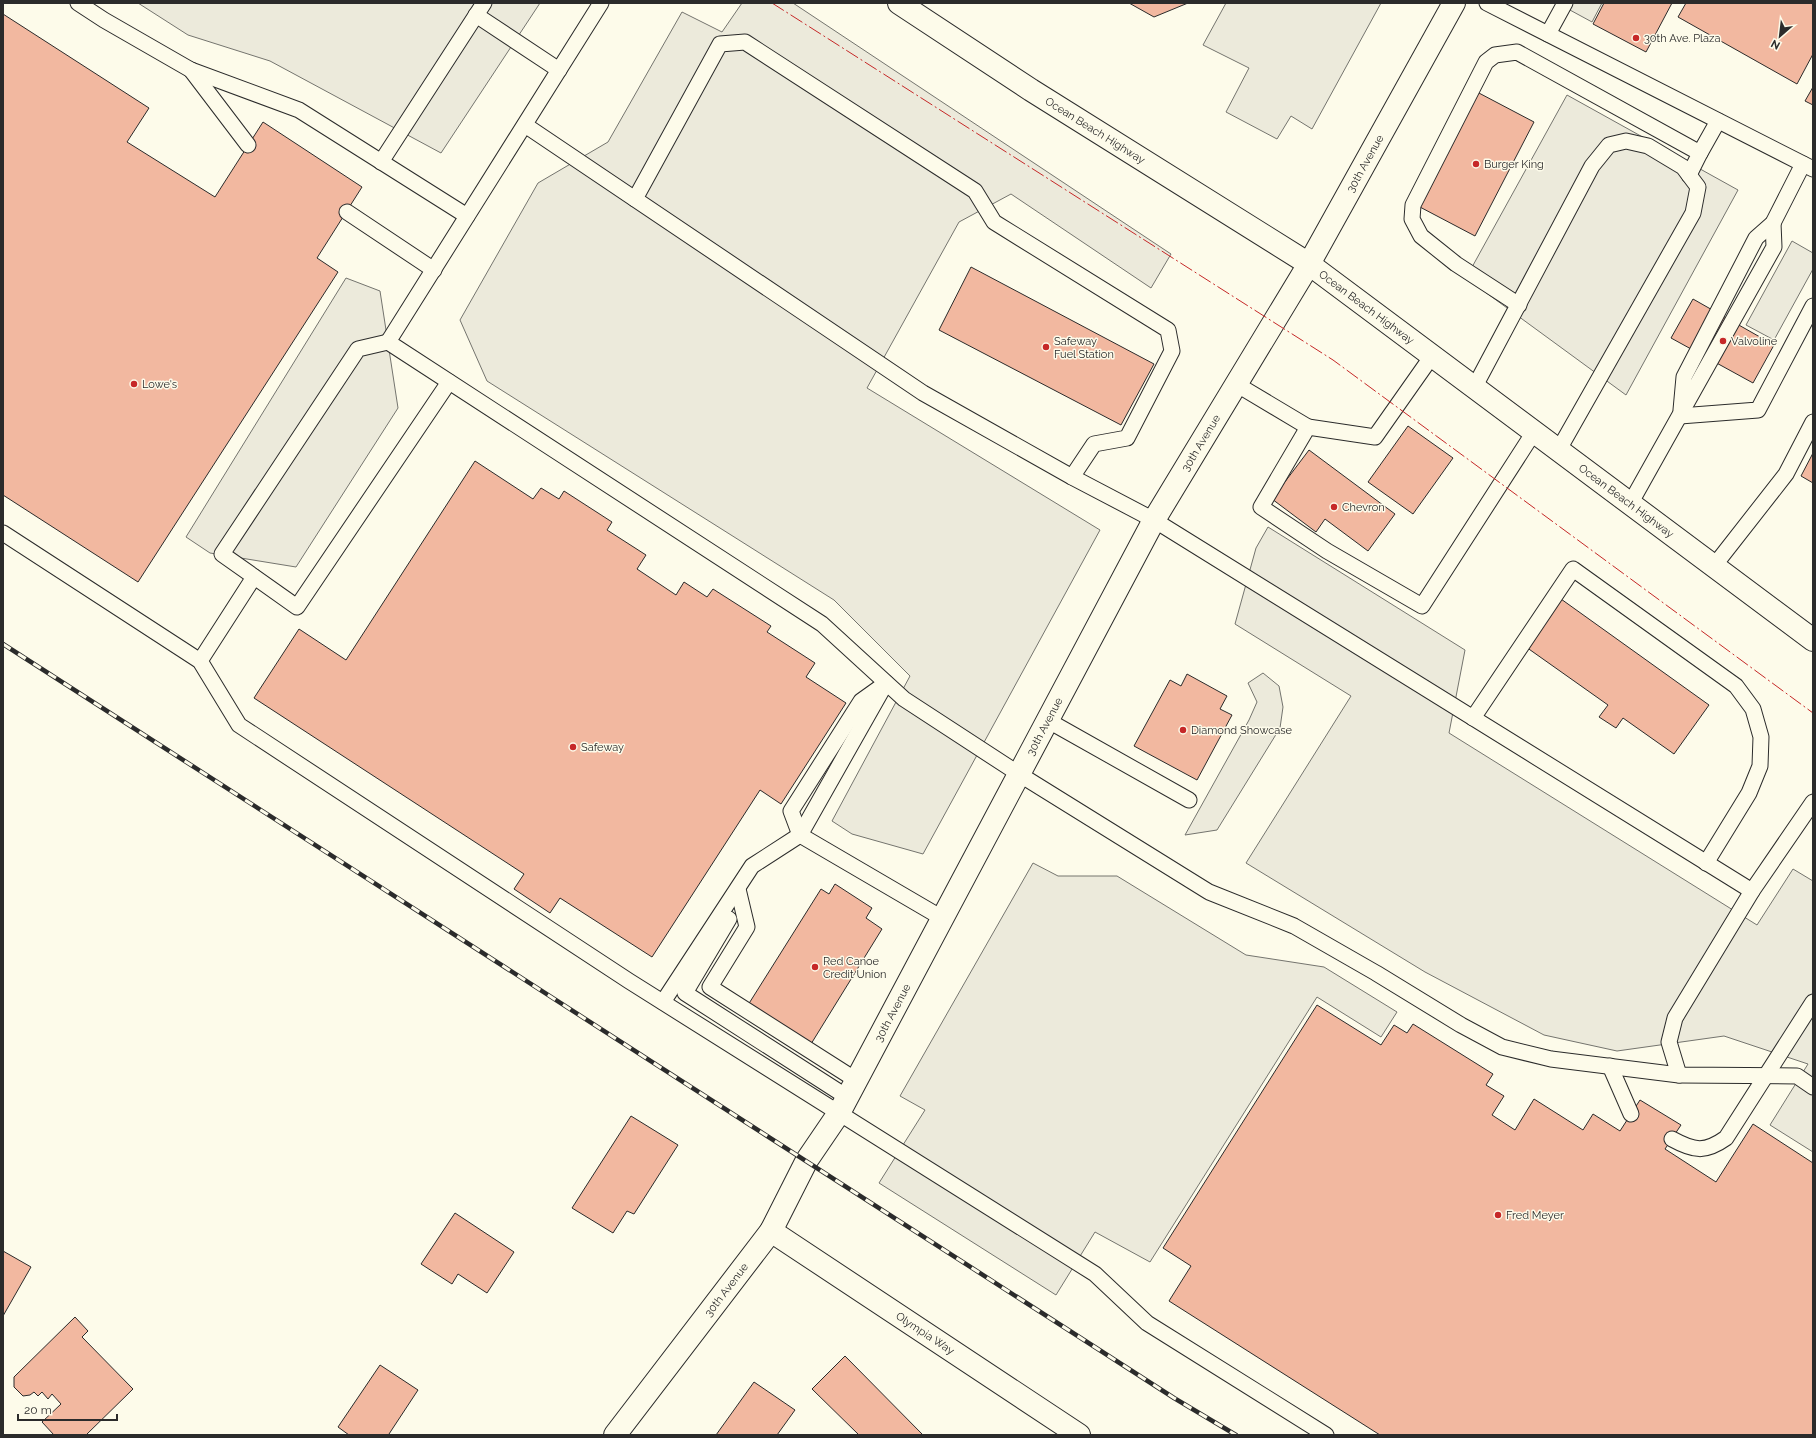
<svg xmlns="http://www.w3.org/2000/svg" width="1816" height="1438" font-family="Raleway,sans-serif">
  <rect width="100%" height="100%" fill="#fdfbea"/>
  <g fill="#eceadb" stroke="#74746e">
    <polygon points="138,3 540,3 441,153 270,61 188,35"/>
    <polygon points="742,3 793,3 1171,254 1151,288 1011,194 959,222 867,388 1100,530 923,854 852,834 832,821 910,676 834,600 487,381 460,320 538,183 608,142 682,12 722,32"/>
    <polygon points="1226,3 1381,3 1312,129 1291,116 1277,139 1226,112 1249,68 1203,45"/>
    <polygon points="1557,3 1602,3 1592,22"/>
    <polygon points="1567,95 1738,190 1626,395 1466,278"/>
    <polygon points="1792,241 1813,253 1813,269 1774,340 1746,325"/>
    <polygon points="346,278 380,291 398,408 296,567 210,553 186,537"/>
    <polygon points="1268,527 1465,650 1449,733 1757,925 1793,869 1813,881 1813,1152 1770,1125 1808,1064 1724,1036 1617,1051 1544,1035 1425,972 1246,863 1351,696 1235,624 1256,548"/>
    <polygon points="1263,673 1279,686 1283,707 1280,728 1217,830 1185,835 1249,720 1257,702 1248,683"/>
    <polygon points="1033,863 1058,876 1117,876 1246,955 1324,967 1397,1012 1381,1037 1317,997 1150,1262 1095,1232 1056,1295 879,1183 925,1110 900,1096"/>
  </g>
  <g fill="#f2b8a0" stroke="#2b2b2b">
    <polygon points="1129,3 1188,3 1154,17"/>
    <polygon points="1604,3 1672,3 1646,52 1593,24"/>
    <polygon points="1686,3 1813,3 1813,54 1797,84 1678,17"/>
    <polygon points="3,14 149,108 127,142 215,197 263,122 362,187 317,258 338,272 138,582 3,495"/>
    <polygon points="1813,87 1813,105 1805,101"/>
    <polygon points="1477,92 1534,122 1475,236 1418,206"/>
    <polygon points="971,267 1154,364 1121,425 939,330"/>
    <polygon points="1693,299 1774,345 1753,383 1671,338"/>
    <polygon points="1408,426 1453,458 1413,514 1368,482"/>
    <polygon points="1309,450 1395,514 1368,551 1325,519 1316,532 1272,499"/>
    <polygon points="1813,453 1813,483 1801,476"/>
    <polygon points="475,461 533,499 541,488 559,499 564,491 612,522 607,530 646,555 637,569 676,595 684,582 707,597 713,589 771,626 767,632 815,663 806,677 846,703 781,804 760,790 652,957 560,898 550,913 514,889 524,874 254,698 299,629 346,660"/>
    <polygon points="1561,599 1709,705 1674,754 1623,718 1616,728 1599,717 1608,705 1526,647"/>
    <polygon points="1187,674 1227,696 1220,709 1232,715 1197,780 1134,746 1170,680 1181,686"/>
    <polygon points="835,884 872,908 866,918 882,929 811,1044 748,1005 821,889 829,894"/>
    <polygon points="1317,1005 1381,1045 1394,1025 1407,1033 1413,1024 1493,1074 1486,1085 1504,1096 1492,1115 1515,1130 1534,1099 1583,1130 1593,1114 1620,1131 1640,1100 1681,1125 1665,1149 1716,1182 1753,1124 1813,1163 1813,1435 1380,1435 1169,1301 1191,1266 1163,1248"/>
    <polygon points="631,1116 678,1145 634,1214 627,1211 613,1233 572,1208"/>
    <polygon points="455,1213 514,1252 487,1293 458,1274 452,1284 421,1264"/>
    <polygon points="3,1251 31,1267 3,1316"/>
    <polygon points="75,1317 88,1331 82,1337 133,1389 86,1435 54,1435 42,1422 61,1404 52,1394 48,1399 42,1392 38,1396 34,1392 30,1395 23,1396 14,1387 14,1377"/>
    <polygon points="845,1356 923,1435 859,1435 812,1389"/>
    <polygon points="380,1365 418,1390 389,1434 391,1435 349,1435 338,1427"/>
    <polygon points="754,1382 795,1410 777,1435 716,1435"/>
  </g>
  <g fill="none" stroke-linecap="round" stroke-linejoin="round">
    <g stroke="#2b2b2b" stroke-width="17">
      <g id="lane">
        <polyline points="78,3 104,20 191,70 299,110 467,216"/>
        <polyline points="601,3 388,342 822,624 904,699 1019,774 1209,892 1294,926 1376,973 1461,1025 1502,1047 1551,1059 1679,1075 1797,1076 1813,1087"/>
        <polyline points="1487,3 1813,169"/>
        <polyline points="476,15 559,70"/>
        <polyline points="1548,34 1565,3"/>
        <polyline points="191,70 248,145"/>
        <polyline points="525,125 923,393 1072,477 1154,520 1752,891"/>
        <polyline points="1700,153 1718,121"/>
        <polyline points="381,162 484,3"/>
        <polyline points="635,199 720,44 745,42 975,191 994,222 1168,330 1172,351 1127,438 1094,444 1072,477"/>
        <polyline points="347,212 434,270"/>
        <polyline points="1519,305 1456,264 1421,236 1412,219 1413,205 1486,62 1495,55 1517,52 1700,153 1689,175"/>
        <polyline points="388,342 358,349 222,554 297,607 449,382"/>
        <polyline points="1432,356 1375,437 1308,427 1261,507 1327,551 1422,606 1534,432"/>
        <polyline points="1236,384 1308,427"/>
        <polyline points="1474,388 1592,166 1609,145 1626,141 1648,146 1683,167 1698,187 1693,213 1558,451"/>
        <polyline points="1681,410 1684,377 1756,238 1773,223 1803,164"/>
        <polyline points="1680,416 1758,410 1813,306"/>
        <polyline points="1630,504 1774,247 1773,223"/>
        <polyline points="3,533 200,661 239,725 629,981 1095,1274 1147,1323 1326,1435"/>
        <polyline points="1714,566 1786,474 1813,422"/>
        <polyline points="200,661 254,577"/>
        <polyline points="882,686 861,701 791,811 800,835 942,918"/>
        <polyline points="1473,718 1573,569 1736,686 1753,709 1761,737 1760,766 1749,793 1706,863"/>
        <polyline points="1047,720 1189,800"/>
        <polyline points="738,889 747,927 710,987 856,1080"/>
        <polyline points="729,919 685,993 847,1097"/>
        <polyline points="663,1002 752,866 800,835 886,683"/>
        <polyline points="1610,1066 1631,1114"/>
        <polyline points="1679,1075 1669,1042 1675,1018 1752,891 1813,802"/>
        <path d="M1672,1139c22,12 33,14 54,-1l87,-136"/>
      </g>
    </g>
    <g stroke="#2b2b2b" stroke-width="24">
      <g id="street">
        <path id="s1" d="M771,1231l308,204"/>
      </g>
    </g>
    <g stroke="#2b2b2b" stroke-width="24">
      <g id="secondary">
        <path id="s2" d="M615,1435l156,-204 36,-71 32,-47 315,-593 155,-256 145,-261"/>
      </g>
    </g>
    <g stroke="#2b2b2b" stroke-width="24">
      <g id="primary">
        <path id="s3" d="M899,3l132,87 278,174 504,376"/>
      </g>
    </g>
    <use href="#lane" stroke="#fdfbea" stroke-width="15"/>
    <use href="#street" stroke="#fdfbea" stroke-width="22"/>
    <use href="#secondary" stroke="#fdfbea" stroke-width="22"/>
    <use href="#primary" stroke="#fdfbea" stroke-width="22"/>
    <g stroke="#2b2b2b" stroke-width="4.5">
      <polyline id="rail" points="3,644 1174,1398 1236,1435"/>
    </g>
    <use href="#rail" stroke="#fdfbea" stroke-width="3" stroke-dasharray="9" stroke-linecap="butt"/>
    <polyline stroke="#c62828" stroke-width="1" stroke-dasharray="14 3 2 3" stroke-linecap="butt" points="772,3 1333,360 1813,713"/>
  </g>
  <g fill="#c62828" stroke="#fdfbea" stroke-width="1.5">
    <circle cx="1636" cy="38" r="4"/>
    <circle cx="1476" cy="164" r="4"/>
    <circle cx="1723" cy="341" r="4"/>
    <circle cx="1046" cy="347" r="4"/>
    <circle cx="134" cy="384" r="4"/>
    <circle cx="1334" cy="507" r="4"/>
    <circle cx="1183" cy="730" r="4"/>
    <circle cx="573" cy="747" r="4"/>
    <circle cx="815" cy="967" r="4"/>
    <circle cx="1498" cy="1215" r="4"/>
  </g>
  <g text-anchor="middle" stroke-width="3" stroke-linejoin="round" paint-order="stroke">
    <g font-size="11" fill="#2b2b2b" stroke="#fdfbea" text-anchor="start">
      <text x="1644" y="42">30th Ave. Plaza</text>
      <text x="1484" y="168">Burger King</text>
      <text x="1054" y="345">Safeway<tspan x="1054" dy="13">Fuel Station</tspan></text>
      <text x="1731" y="345">Valvoline</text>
      <text x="142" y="388">Lowe's</text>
      <text x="1342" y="511">Chevron</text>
      <text x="1191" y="734">Diamond Showcase</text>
      <text x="581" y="751">Safeway</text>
      <text x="823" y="965">Red Canoe<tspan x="823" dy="13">Credit Union</tspan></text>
      <text x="1506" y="1219">Fred Meyer</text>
    </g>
    <g font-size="11" fill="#2b2b2b" stroke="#fdfbea">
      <text dy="4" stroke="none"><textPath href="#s3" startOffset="234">Ocean Beach Highway</textPath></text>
      <text dy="4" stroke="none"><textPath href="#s2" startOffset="1479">30th Avenue</textPath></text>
      <text dy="4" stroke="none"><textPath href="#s3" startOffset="558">Ocean Beach Highway</textPath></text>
      <text dy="4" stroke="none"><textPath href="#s2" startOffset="1155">30th Avenue</textPath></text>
      <text dy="4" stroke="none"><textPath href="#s3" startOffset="882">Ocean Beach Highway</textPath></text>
      <text dy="4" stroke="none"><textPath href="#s2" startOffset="831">30th Avenue</textPath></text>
      <text dy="4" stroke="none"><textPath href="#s2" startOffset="507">30th Avenue</textPath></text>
      <text dy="4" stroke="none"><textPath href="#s2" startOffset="183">30th Avenue</textPath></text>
      <text dy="4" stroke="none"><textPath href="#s1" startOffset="185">Olympia Way</textPath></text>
    </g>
  </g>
  <rect width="1816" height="1438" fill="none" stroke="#2b2b2b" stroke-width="8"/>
  <g transform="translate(1780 36) rotate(208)" stroke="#fdfbea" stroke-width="3" paint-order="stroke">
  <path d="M0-3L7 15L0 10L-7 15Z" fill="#2b2b2b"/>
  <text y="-6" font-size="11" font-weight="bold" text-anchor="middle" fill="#2b2b2b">N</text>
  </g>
  <path d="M18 1414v6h99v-6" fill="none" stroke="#2b2b2b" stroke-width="2"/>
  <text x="24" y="1414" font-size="12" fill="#2b2b2b" stroke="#fdfbea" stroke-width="3" paint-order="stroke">20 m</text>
</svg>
